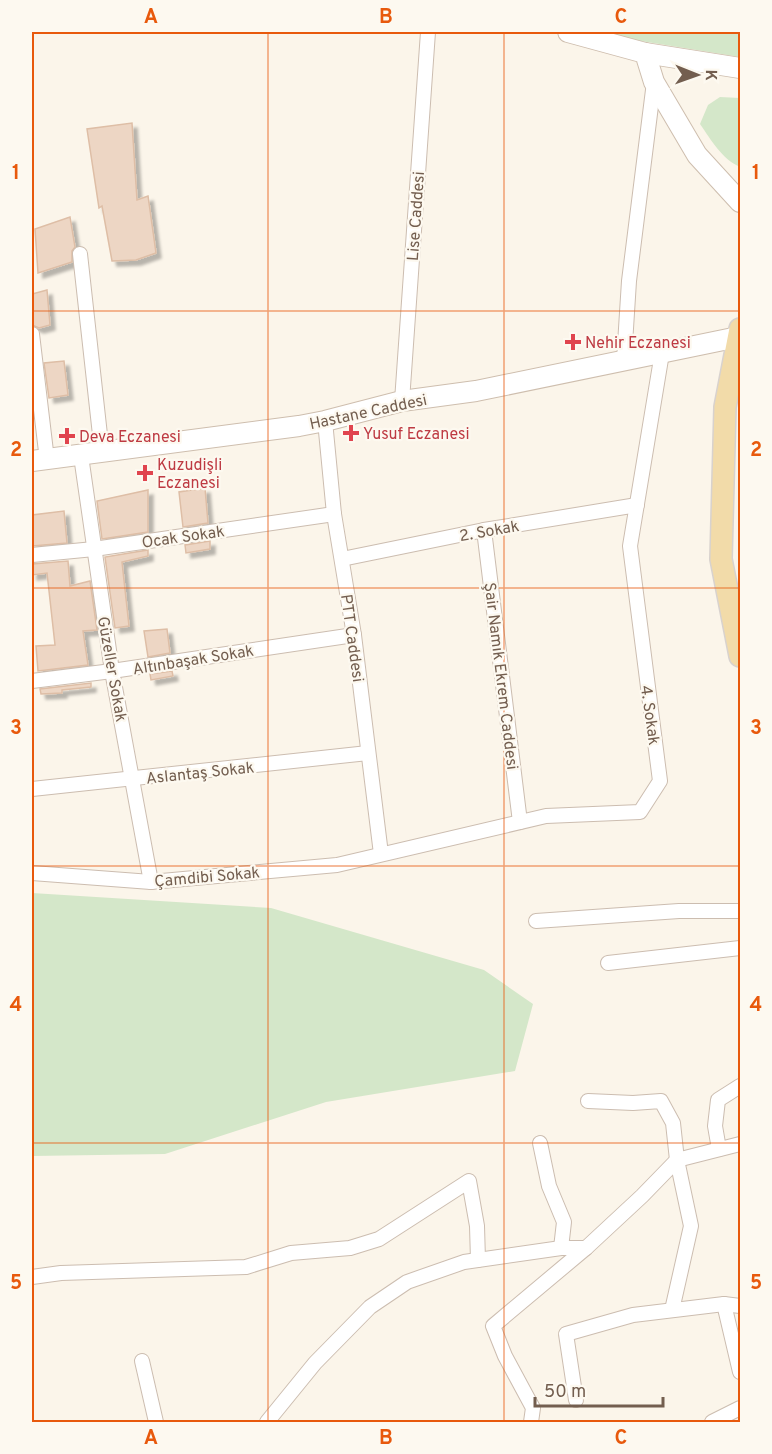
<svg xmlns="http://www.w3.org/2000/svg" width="772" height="1454" font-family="Overpass,sans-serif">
  <defs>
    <filter id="shadow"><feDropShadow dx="5" dy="5" stdDeviation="1.5" flood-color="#0004"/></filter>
  </defs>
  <rect width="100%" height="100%" fill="#fbf5ea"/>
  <g fill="#d4e7c9">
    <polygon points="585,32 740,32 740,57"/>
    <path d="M720,97l20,1v69c-18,-8 -29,-27 -40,-43l8,-19z"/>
    <polygon points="32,893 271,908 484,970 533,1004 515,1071 326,1102 165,1154 32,1156"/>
  </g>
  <g fill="#edd6c4" stroke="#debea6" stroke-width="1.5" filter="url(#shadow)">
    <polygon points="132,123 137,200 148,196 156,253 136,260 112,261 102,206 99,208 87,129"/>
    <polygon points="70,217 75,247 72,251 72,262 38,273 35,229"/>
    <polygon points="47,290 50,325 39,328 32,325 32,294"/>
    <polygon points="64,361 68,395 49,398 44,363"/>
    <polygon points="205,488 208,523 183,527 179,492"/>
    <polygon points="148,490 148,532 102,539 97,501"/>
    <polygon points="64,511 67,543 32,546 32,515"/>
    <polygon points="210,541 210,549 186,553 185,545"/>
    <polygon points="148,550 148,556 122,562 129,626 115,628 105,557"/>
    <polygon points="68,561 70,586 90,581 97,630 83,631 88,665 38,671 36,646 55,645 47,573 32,575 32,564"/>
    <polygon points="167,629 170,653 148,657 144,631"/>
    <polygon points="172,671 173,676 151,680 150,674"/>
    <polygon points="91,683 91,687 62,690 62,693 41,694 40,689"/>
  </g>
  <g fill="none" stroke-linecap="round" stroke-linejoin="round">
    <g stroke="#ccbdb0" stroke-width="16">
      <g id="street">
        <polyline points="80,254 102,453"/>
        <polyline points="32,334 47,460"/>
        <polyline points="624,360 629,281 654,82"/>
        <polyline points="402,401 428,32"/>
        <polyline points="325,421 334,514 354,635 381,854"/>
        <polyline points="81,456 112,671 151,882"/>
        <polyline points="484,530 520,822"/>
        <polyline points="32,555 94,549 334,514"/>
        <polyline points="342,559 484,530 637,505"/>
        <polyline points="32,681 112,671 354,635"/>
        <polyline points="32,789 368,753"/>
        <polyline points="32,873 151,882 337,865 546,816 640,812 660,781 630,546 662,353"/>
        <polyline points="536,921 679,911 740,911"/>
        <polyline points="608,963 740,948"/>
        <polyline points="588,1101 633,1103 661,1101 673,1123 677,1160 691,1226 672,1310"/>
        <polyline points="540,1143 549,1186 564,1222 561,1248"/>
        <polyline points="719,1149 715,1126 718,1100 740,1086"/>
        <polyline points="32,1277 61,1273 246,1267 291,1253 350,1248 379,1239 469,1181 477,1226 478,1260"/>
        <polyline points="724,1304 740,1372"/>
        <polyline points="142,1361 156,1422"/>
        <polyline points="576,1400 566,1334 633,1315 724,1304 740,1306"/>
        <polyline points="267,1422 315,1363 370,1307 407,1282 464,1262 561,1248 586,1248"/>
        <polyline points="531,1422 533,1408 505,1356 493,1326 586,1248 642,1196 677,1160 740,1144"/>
        <polyline points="712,1422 740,1408"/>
      </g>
    </g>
    <g stroke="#cebeae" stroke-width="22">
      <g id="secondary">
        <polyline points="568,32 645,53 654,82 697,155 740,202"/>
        <polyline points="645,53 740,68"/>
        <polyline points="32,461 299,426 325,421 402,401 476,391 738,337"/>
      </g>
    </g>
    <g stroke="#d8d2ce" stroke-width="24">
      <polyline id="primary" points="740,329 725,407 721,559 740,656"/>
    </g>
    <use href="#street" stroke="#fff" stroke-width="14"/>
    <use href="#secondary" stroke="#fff" stroke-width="20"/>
    <use href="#primary" stroke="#f2dba9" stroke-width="21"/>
  </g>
  <path fill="none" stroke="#e8590c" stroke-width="1.5" stroke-opacity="0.55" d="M268,32v1390M504,32v1390M32,311h708M32,588h708M32,866h708M32,1143h708"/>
  <g fill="#e0444e" stroke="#fdf9f0" stroke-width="2">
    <path d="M570 333h6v6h6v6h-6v6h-6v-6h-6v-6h6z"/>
    <path d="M348 424h6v6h6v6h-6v6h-6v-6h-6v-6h6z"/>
    <path d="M64 427h6v6h6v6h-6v6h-6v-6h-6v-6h6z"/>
    <path d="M142 464h6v6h6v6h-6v6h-6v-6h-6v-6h6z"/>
  </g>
  <g text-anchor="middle" stroke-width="4.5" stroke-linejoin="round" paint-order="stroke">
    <g font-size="16" fill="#735e4f" stroke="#fdf9f0">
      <text transform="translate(415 216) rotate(-86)" y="6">Lise Caddesi</text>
      <text transform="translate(368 411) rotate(-12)" y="6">Hastane Caddesi</text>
      <text transform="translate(489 530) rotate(-10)" y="6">2. Sokak</text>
      <text transform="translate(183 536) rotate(-8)" y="6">Ocak Sokak</text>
      <text transform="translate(353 638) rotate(82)" y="6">PTT Caddesi</text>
      <text transform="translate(193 659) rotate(-9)" y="6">Altınbaşak Sokak</text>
      <text transform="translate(113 669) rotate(80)" y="6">Güzeller Sokak</text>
      <text transform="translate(502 676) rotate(83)" y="6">Şair Namık Ekrem Caddesi</text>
      <text transform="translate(651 715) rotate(82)" y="6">4. Sokak</text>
      <text transform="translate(200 772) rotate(-6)" y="6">Aslantaş Sokak</text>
      <text transform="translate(207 876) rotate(-5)" y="6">Çamdibi Sokak</text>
    </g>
    <g font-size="16" fill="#be3a42" stroke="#fdf9f0" text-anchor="start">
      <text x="585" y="348">Nehir Eczanesi</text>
      <text x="363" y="439">Yusuf Eczanesi</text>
      <text x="79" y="442">Deva Eczanesi</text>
      <text x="157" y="470">Kuzudişli<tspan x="157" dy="18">Eczanesi</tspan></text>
    </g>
  </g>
  <rect width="772" height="1454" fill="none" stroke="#fdf9f0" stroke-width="66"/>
  <g transform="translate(697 75) rotate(91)" stroke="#fdf9f0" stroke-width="4.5" paint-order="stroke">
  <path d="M0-4.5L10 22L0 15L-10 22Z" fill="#735e4f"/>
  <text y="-9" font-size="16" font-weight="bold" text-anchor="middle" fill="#735e4f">K</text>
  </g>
  <path d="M535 1397v9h128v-9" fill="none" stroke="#735e4f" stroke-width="3"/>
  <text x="544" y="1397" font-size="18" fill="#735e4f" stroke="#fdf9f0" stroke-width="4.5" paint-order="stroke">50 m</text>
  <rect x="33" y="33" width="706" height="1388" fill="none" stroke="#e8590c" stroke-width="2"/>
  <g font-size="20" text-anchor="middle" font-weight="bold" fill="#e8590c">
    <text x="151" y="23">A</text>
    <text x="386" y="23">B</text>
    <text x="621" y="23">C</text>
    <text x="16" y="179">1</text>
    <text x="756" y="179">1</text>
    <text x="16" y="456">2</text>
    <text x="756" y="456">2</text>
    <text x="16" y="734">3</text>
    <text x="756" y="734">3</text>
    <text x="16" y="1011">4</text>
    <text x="756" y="1011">4</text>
    <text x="16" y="1289">5</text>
    <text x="756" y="1289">5</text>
    <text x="151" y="1444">A</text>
    <text x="386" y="1444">B</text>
    <text x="621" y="1444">C</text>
  </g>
</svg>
